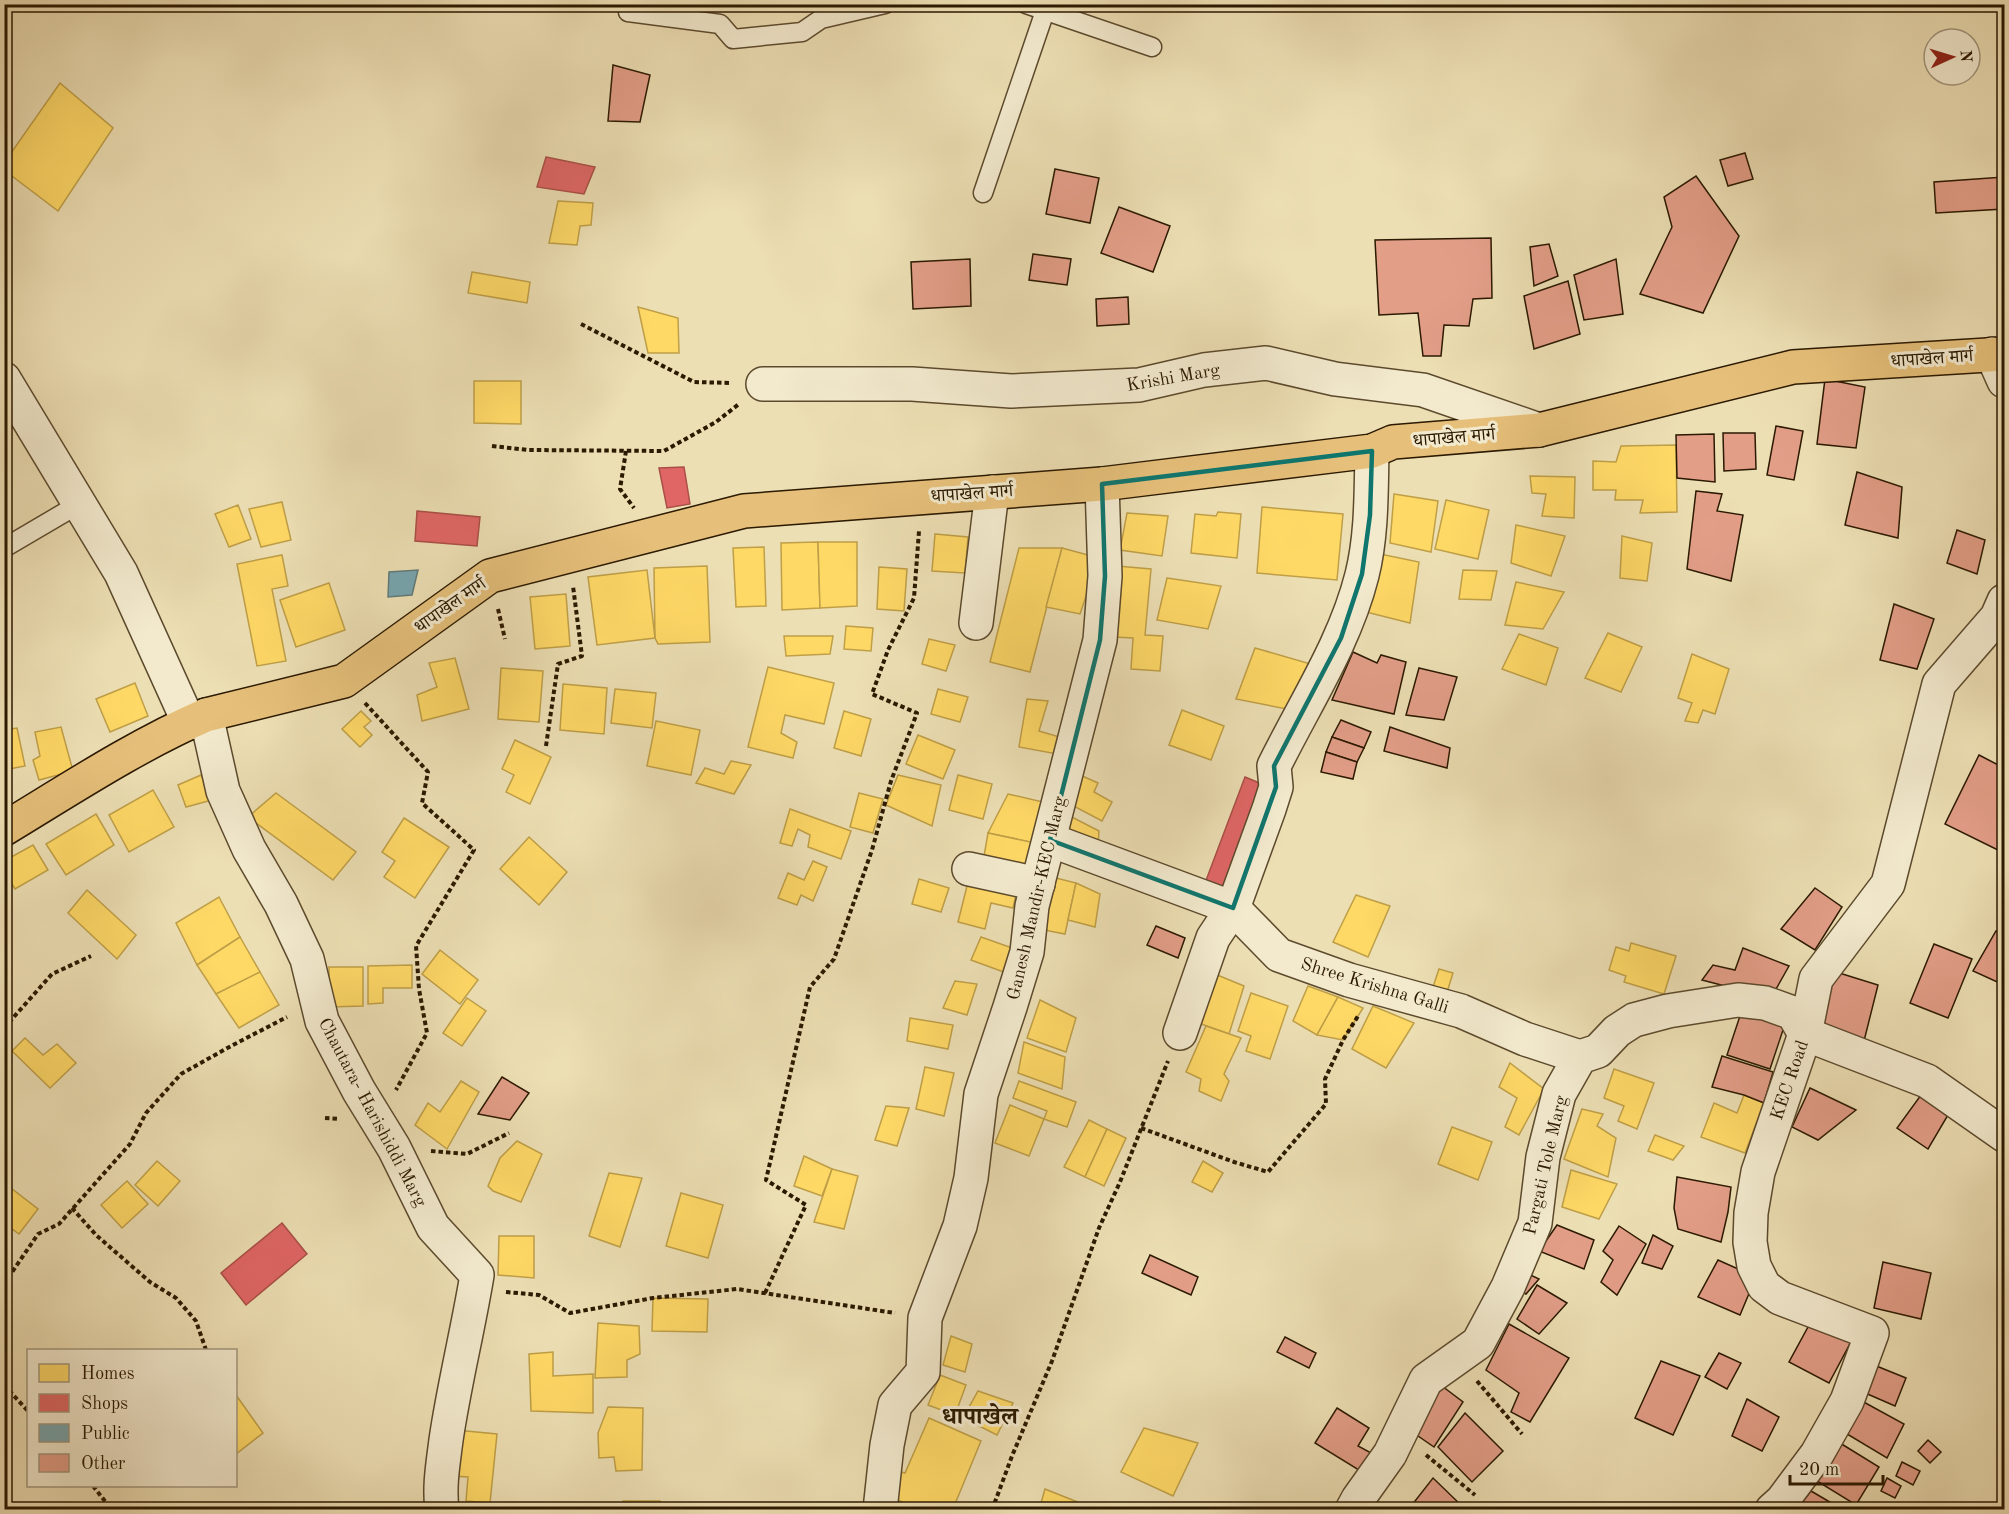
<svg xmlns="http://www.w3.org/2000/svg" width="2009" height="1514" font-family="'Old Standard TT','Noto Serif Devanagari',serif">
  <rect width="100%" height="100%" fill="#eddfb4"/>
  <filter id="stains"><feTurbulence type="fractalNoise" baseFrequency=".00333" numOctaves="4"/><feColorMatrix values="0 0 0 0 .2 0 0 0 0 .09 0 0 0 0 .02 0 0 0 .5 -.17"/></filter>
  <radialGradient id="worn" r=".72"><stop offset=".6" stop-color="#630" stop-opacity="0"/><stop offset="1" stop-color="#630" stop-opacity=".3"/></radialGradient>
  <g fill="#ffd966" stroke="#bf9f47" stroke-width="1.5">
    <polygon points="60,83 113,128 58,211 4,170 4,163"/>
    <polygon points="558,201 593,203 591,225 580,226 577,245 549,243"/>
    <polygon points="472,272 530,282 527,303 468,293"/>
    <polygon points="638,307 678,318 679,353 648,353"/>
    <polygon points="474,381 521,381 521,424 474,423"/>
    <polygon points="1676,445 1677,512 1640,513 1643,500 1615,500 1616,490 1593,490 1593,461 1616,462 1621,446"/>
    <polygon points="1530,476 1575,477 1574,518 1542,516 1546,494 1532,493"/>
    <polygon points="1394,494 1438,501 1431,552 1390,543"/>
    <polygon points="1446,500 1489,510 1478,559 1435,549"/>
    <polygon points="282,502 291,540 261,547 249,509"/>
    <polygon points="238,505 251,539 229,547 215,514"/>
    <polygon points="1262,507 1343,514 1337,580 1257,573"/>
    <polygon points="1218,512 1241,514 1237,558 1191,553 1195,514 1216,516"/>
    <polygon points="1127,513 1168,516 1162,556 1120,550"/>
    <polygon points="1516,525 1565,536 1551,576 1511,563"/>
    <polygon points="935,534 968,537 965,573 932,571"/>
    <polygon points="1622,536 1652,543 1647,581 1620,578"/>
    <polygon points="818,542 820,608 782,610 781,543"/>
    <polygon points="818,542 857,542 857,606 820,608"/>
    <polygon points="764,547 766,606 736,607 733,548"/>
    <polygon points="1019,548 1062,548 1030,672 990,662"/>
    <polygon points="1062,548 1099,558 1080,614 1046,607"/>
    <polygon points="1380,554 1419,562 1410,623 1366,612"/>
    <polygon points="282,555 288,586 272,589 286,661 257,666 237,564"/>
    <polygon points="707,566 710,642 658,644 655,638 654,568"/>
    <polygon points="1117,566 1151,569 1145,635 1163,636 1160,671 1131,669 1133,638 1113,637"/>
    <polygon points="879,567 907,569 904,611 877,609"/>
    <polygon points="647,570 655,638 597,645 588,577"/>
    <polygon points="1463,570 1497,571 1491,600 1459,599"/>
    <polygon points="1167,578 1221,586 1208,629 1157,620"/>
    <polygon points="1516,582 1564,592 1543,629 1505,625"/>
    <polygon points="329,583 345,630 296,647 280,600"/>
    <polygon points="566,594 570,646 535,649 530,597"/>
    <polygon points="846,626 873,628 871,651 844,649"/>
    <polygon points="1608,633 1642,647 1621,692 1585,678"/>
    <polygon points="1519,634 1558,648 1546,685 1502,669"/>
    <polygon points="784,636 833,636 830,654 786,656"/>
    <polygon points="929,639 955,645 946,671 922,664"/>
    <polygon points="1255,648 1314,665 1302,712 1236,699"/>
    <polygon points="1692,654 1729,669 1715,714 1703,710 1698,723 1685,721 1692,703 1678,698"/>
    <polygon points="455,658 469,709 422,721 417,695 437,687 429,663"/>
    <polygon points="768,667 834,683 824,724 785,715 781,733 797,742 793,758 748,747"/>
    <polygon points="501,668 543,671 539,722 498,719"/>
    <polygon points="135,683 148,716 110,732 96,699"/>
    <polygon points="563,684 607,688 604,734 560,730"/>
    <polygon points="615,689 656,693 652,728 611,723"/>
    <polygon points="938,689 968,697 960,722 931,714"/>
    <polygon points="1027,699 1048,701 1039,731 1063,738 1057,754 1019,747"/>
    <polygon points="1182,710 1224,726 1211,760 1169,745"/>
    <polygon points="361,711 371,721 364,727 372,735 360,747 342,729"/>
    <polygon points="844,711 871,719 861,756 834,748"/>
    <polygon points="656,721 700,730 691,775 647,766"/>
    <polygon points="61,727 73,771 39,780 33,760 40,756 35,732"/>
    <polygon points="17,728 25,766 4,770 4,730"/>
    <polygon points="918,735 955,750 943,779 906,764"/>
    <polygon points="515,740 551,757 530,804 506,792 514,775 502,769"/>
    <polygon points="731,761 751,765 734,794 696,783 705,768 724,774"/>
    <polygon points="201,775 212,800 186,807 178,785"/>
    <polygon points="898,775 941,785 932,826 886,805"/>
    <polygon points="958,775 992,784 983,819 949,810"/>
    <polygon points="1080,775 1098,783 1094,792 1112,802 1102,821 1066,802"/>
    <polygon points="153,790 174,827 129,852 109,815"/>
    <polygon points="276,793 356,852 333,880 248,817"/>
    <polygon points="859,793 883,799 873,833 850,827"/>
    <polygon points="1008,794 1043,802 1035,843 988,833"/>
    <polygon points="790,809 851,831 841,859 808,847 810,835 798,829 792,846 780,843"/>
    <polygon points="96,814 114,845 66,875 46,844"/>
    <polygon points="1066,814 1099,831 1098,847 1061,832"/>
    <polygon points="404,818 449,847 415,898 384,877 395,861 382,852"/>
    <polygon points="988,833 1035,843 1029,870 983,862"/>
    <polygon points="529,837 567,872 539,905 500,869"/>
    <polygon points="33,845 48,870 15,889 4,871 4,861"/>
    <polygon points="813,861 827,867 813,901 801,895 797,905 778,898 788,873 804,880"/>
    <polygon points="1052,877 1076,883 1065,934 1039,929"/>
    <polygon points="969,878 1017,890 1013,908 991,903 985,929 958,922"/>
    <polygon points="919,879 949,888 941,912 912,904"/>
    <polygon points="1076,883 1100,894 1095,927 1068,920"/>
    <polygon points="87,890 136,935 117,959 68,913"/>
    <polygon points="1356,895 1390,906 1368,957 1333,942"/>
    <polygon points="219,897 240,937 197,965 176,923"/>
    <polygon points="240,937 260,972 216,994 197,965"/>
    <polygon points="981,937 1015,949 1009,974 971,960"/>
    <polygon points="1631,943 1676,956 1664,994 1624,982 1626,976 1609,970 1616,947 1629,951"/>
    <polygon points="440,950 478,980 460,1004 422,974"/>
    <polygon points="412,965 412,988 383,988 383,1003 368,1004 368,966"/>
    <polygon points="329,967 363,967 363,1006 329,1007"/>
    <polygon points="1439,969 1453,973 1443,1005 1431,993"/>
    <polygon points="260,972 279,1005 239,1028 216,994"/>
    <polygon points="1210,972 1244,986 1229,1034 1193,1021"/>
    <polygon points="955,981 977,984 967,1015 943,1008"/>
    <polygon points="1308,986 1338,997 1317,1035 1293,1021"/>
    <polygon points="1251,993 1288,1006 1270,1059 1246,1051 1251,1036 1238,1031"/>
    <polygon points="1338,997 1363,1008 1343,1040 1317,1035"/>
    <polygon points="467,998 486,1011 462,1046 443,1033"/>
    <polygon points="1040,1000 1076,1018 1066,1052 1027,1038"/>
    <polygon points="1373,1006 1414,1023 1386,1068 1352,1049"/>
    <polygon points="910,1018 953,1025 948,1049 907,1041"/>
    <polygon points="1206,1026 1241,1038 1224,1074 1229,1081 1221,1101 1199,1091 1201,1079 1186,1072"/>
    <polygon points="25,1038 43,1055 57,1044 76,1063 50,1088 12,1051"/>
    <polygon points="1024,1042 1065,1057 1062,1089 1018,1073"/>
    <polygon points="1510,1063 1544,1089 1519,1135 1505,1127 1517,1098 1499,1087"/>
    <polygon points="925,1067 954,1073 944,1116 916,1109"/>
    <polygon points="1614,1069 1654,1083 1637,1129 1618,1121 1624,1106 1604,1098"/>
    <polygon points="461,1081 479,1092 447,1149 415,1125 428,1103 440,1112"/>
    <polygon points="1019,1081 1076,1102 1067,1127 1044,1119 1047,1111 1013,1098"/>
    <polygon points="1744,1095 1764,1103 1745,1153 1701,1137 1714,1103 1737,1113"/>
    <polygon points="1010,1105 1044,1119 1029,1156 995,1143"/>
    <polygon points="886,1106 909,1108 897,1146 875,1140"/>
    <polygon points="1582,1109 1603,1114 1597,1126 1616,1138 1608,1177 1564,1159"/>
    <polygon points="1089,1120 1107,1129 1085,1177 1064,1167"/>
    <polygon points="1452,1127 1492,1142 1478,1180 1438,1164"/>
    <polygon points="1107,1129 1126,1138 1104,1186 1085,1177"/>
    <polygon points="1655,1135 1684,1146 1673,1160 1648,1151"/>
    <polygon points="517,1141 542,1154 521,1202 493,1191 488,1186 500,1158"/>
    <polygon points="804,1156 832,1169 822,1196 794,1186"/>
    <polygon points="157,1161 180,1181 158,1206 135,1185"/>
    <polygon points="1203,1161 1223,1173 1212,1192 1192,1182"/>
    <polygon points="832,1169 858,1176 844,1229 814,1222"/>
    <polygon points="1571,1170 1617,1184 1599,1219 1562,1207"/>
    <polygon points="609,1173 642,1178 620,1247 589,1236"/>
    <polygon points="127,1181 148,1204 122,1228 101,1205"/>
    <polygon points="7,1185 38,1209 19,1234 4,1223 4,1188"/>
    <polygon points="681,1193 723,1205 708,1258 666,1246"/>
    <polygon points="499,1236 534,1236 534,1278 498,1275"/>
    <polygon points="653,1298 708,1299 707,1332 652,1331"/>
    <polygon points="598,1323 639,1326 640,1354 627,1360 627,1377 595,1378"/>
    <polygon points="951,1336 972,1344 965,1372 943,1365"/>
    <polygon points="553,1352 553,1376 593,1374 593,1413 531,1411 529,1354"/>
    <polygon points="940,1375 966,1385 955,1415 928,1405"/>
    <polygon points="978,1391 1013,1403 997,1435 963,1418"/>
    <polygon points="236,1395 263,1433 236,1454"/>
    <polygon points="608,1407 643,1408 642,1470 616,1471 614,1457 599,1458 598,1433"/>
    <polygon points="929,1418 981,1441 955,1504 960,1510 921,1510 886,1495 897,1471 905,1473"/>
    <polygon points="1144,1428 1198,1443 1173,1496 1121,1472"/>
    <polygon points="456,1430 497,1434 490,1503 466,1501 468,1477 452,1476"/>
    <polygon points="1045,1489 1085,1505 1083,1510 1039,1510"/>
    <rect x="623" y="1501" width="37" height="9"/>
  </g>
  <g fill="#e06666" stroke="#aa4f47" stroke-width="1.5">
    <polygon points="546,157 595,167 584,194 537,187"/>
    <polygon points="684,467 690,504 667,508 659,468"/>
    <polygon points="417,511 480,517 477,546 415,541"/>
    <polygon points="1245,777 1262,784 1227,901 1202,891"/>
    <polygon points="282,1223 307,1254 246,1305 221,1273"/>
  </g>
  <polygon fill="#76a5af" stroke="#607b7a" stroke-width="1.5" points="418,570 412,595 388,597 389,572"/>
  <g fill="#e39e88" stroke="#2b1900" stroke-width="1.5">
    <polygon points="613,65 650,75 640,122 608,121"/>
    <polygon points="1745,153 1753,179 1728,186 1720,160"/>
    <polygon points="1055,169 1099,178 1090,223 1046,214"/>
    <polygon points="1696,176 1739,236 1703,313 1640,294 1672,227 1664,197"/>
    <polygon points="2004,177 2004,209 1936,213 1934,182"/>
    <polygon points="1119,207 1170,226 1153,272 1101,253"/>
    <polygon points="1491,238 1492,298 1473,299 1469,326 1444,325 1441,356 1423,356 1418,313 1379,315 1375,240"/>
    <polygon points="1549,244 1558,276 1534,286 1530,247"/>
    <polygon points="1033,254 1071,259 1067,285 1029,280"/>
    <polygon points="970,259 971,306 913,309 911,262"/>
    <polygon points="1616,259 1623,314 1584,320 1574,275"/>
    <polygon points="1568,281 1580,334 1534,349 1524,296"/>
    <polygon points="1128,297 1129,324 1097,326 1096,299"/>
    <polygon points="1825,379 1865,387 1856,448 1817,444"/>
    <polygon points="1776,426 1803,431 1794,480 1767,475"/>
    <polygon points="1723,433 1755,433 1756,469 1724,471"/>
    <polygon points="1714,434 1715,482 1677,478 1676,435"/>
    <polygon points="1857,472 1902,487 1898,538 1845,525"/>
    <polygon points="1696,491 1722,494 1717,511 1743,515 1731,581 1687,569"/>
    <polygon points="1957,530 1985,540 1977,574 1947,563"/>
    <polygon points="1894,604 1934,619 1917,669 1880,660"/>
    <polygon points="1353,652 1377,663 1381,655 1406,662 1394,714 1332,700"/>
    <polygon points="1419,668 1457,677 1444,720 1406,715"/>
    <polygon points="1341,720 1371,732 1364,748 1332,737"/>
    <polygon points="1390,727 1450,748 1447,768 1384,751"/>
    <polygon points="1332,737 1364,748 1357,762 1326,752"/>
    <polygon points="1326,752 1357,762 1353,779 1321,772"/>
    <polygon points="1979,755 2004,768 2004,853 1945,824"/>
    <polygon points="1815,888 1842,907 1815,950 1781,929"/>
    <polygon points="1156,926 1185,938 1178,958 1147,945"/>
    <polygon points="1996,931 2004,934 2004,985 1973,971"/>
    <polygon points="1934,944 1972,959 1948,1018 1910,1003"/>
    <polygon points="1743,948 1789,966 1771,998 1702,980 1713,965 1735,970"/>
    <polygon points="1836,972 1878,985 1864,1041 1814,1023"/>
    <polygon points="1743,1007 1786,1021 1770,1069 1727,1055"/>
    <polygon points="1722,1056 1773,1072 1764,1103 1744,1095 1712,1087"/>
    <polygon points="502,1077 529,1093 510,1120 478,1114"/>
    <polygon points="1810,1088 1856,1110 1818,1140 1792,1127"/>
    <polygon points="1921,1095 1948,1115 1928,1149 1897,1128"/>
    <polygon points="1677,1177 1731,1187 1728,1212 1721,1242 1678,1229 1674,1208"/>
    <polygon points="1557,1225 1594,1240 1584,1269 1539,1251"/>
    <polygon points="1619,1226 1646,1244 1617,1295 1601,1282 1613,1260 1603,1251"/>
    <polygon points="1653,1235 1673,1246 1662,1269 1642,1263"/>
    <polygon points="1150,1255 1198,1277 1191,1295 1142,1273"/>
    <polygon points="1718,1260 1756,1277 1740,1315 1698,1297"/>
    <polygon points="1883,1262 1931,1273 1921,1319 1874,1308"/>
    <polygon points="1524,1272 1539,1279 1526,1294 1519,1291"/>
    <polygon points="1537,1285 1567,1303 1539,1334 1517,1319"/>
    <polygon points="1814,1316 1853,1338 1829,1383 1789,1362"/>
    <polygon points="1509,1324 1569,1358 1530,1422 1511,1412 1519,1393 1486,1370"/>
    <polygon points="1285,1337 1316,1353 1309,1368 1277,1352"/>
    <polygon points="1719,1353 1741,1363 1727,1389 1705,1377"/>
    <polygon points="1661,1361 1700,1376 1673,1435 1635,1418"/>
    <polygon points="1874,1365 1906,1378 1895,1406 1863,1392"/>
    <polygon points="1438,1383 1463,1402 1434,1447 1408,1429"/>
    <polygon points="1747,1399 1779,1417 1762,1451 1732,1436"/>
    <polygon points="1860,1400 1904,1424 1887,1458 1842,1431"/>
    <polygon points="1337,1408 1369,1428 1358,1446 1373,1454 1362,1472 1315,1443"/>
    <polygon points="1465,1413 1503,1451 1472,1482 1438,1447"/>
    <polygon points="1928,1440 1941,1452 1930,1463 1918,1451"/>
    <polygon points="1840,1443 1879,1467 1856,1505 1817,1481"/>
    <polygon points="1902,1462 1920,1471 1913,1485 1896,1476"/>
    <polygon points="1433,1478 1462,1506 1459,1510 1408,1510"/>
    <polygon points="1887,1478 1901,1486 1895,1498 1881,1491"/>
    <polygon points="1811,1491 1840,1508 1838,1510 1796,1510"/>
  </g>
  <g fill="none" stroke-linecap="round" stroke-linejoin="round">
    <g stroke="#5c4a2d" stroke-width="21">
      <g id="service">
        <polyline points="630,4 628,12 720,24 733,39 802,32 821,19 885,4"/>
        <polyline points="1026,4 1152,47"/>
        <polyline points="983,193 1045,11"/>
        <polyline points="4,548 79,504"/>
      </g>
    </g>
    <g stroke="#5c4a2d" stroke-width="36">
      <g id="minor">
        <polyline points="1992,354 2004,381"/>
        <polyline points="4,379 121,573 189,723"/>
        <polyline points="763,384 912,384 1011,391 1139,385 1204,370 1266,363 1335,379 1423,390 1539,430"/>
        <polyline points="976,623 992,492"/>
        <path d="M206,715l17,76 26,58 32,55 26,55 15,62 37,70 35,57 39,79 44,48c-9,55 -23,110 -31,165 -3,24 -7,46 -4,70"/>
        <polyline points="1050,840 1233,908 1279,955 1349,980 1461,1011 1525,1039 1580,1057"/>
        <polyline points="969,869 1038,884"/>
        <path d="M1180,1033l33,-95 20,-30 36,-99 7,-22 -2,-21c31,-63 71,-123 88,-191 10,-40 9,-83 10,-124"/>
        <polyline points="880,1510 887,1445 895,1405 923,1372 925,1318 960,1226 971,1178 981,1094 1010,1007 1027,952 1032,906 1100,640 1105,576 1102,484"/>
        <polyline points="1352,1510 1358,1499 1390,1454 1426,1380 1478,1343 1508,1287 1535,1223 1543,1157 1559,1094 1580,1057 1598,1051 1617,1031 1634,1020 1668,1011 1738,1000 1765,1003 1793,1013 1805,1034 1927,1081 2004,1135"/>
        <polyline points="1772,1510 1782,1501 1817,1454 1847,1401 1872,1333 1780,1298 1764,1286 1754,1266 1750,1242 1751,1213 1758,1172 1805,1034 1816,979 1888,884 1939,684 1997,617 2004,601"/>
      </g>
    </g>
    <g stroke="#2b1900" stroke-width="36">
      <path id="primary" d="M4,829c66,-40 131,-83 202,-114l138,-34 146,-105 254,-65 358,-27 270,-33 21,-9 146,-12 254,-63 211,-13"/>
    </g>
    <g stroke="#2b1900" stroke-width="4" stroke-dasharray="4.5 3" stroke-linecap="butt">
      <polyline points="581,324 694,382 732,383"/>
      <polyline points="492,446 528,450 664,451 716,422 739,404"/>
      <polyline points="626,451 620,489 634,508"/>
      <polyline points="498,609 505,639"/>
      <polyline points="365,703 428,772 422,803 474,850 416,946 419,989 427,1033 396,1090"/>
      <polyline points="546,746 558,664 582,656 573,586"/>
      <polyline points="4,1028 52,974 91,956"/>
      <polyline points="325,1118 339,1119"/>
      <polyline points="1141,1128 1234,1162 1268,1172 1326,1104 1325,1079 1343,1040 1358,1016"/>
      <polyline points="431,1151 467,1154 509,1133"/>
      <polyline points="72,1208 96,1235 150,1282 176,1298 196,1321 206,1350"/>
      <polyline points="4,1284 38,1234 59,1224 130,1144 146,1113 181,1074 231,1046 287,1017"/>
      <polyline points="506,1292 539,1295 570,1313 653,1298 737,1289 895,1313"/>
      <polyline points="765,1293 806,1205 766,1180 810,987 834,959 872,850 891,781 917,713 872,694 888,650 914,598 919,531"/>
      <polyline points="1477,1381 1522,1434"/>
      <polyline points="4,1385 28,1411"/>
      <polyline points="1426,1455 1475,1495"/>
      <polyline points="93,1486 112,1510"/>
      <polyline points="992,1510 1012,1456 1052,1361 1099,1228 1120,1182 1168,1061"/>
    </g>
    <use href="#service" stroke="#f3eace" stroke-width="18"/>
    <use href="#minor" stroke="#f3eace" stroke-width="33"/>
    <use href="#primary" stroke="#e6c07a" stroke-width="33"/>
  </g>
  <path fill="none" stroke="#0f766e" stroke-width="4.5" stroke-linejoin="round" d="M1372,451l-2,64 -8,59 -21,64 -67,128 2,21 -43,121 -183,-68 50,-200 5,-64 -3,-92z"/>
  <g text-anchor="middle" stroke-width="6" stroke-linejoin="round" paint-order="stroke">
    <g font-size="18" fill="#2b1900" stroke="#f3eace">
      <text transform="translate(1932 358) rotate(-4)" y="6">धापाखेल मार्ग</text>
      <text transform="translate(1173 377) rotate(-10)" y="6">Krishi Marg</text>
      <text transform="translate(1454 437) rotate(-5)" y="6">धापाखेल मार्ग</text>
      <text transform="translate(972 493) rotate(-4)" y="6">धापाखेल मार्ग</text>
      <text transform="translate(450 605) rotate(-35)" y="6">धापाखेल मार्ग</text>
      <text transform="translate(1036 898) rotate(-77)" y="6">Ganesh Mandir-KEC Marg</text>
      <text transform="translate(1375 985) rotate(17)" y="6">Shree Krishna Galli</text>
      <text transform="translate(1789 1080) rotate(-71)" y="6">KEC Road</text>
      <text transform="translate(373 1112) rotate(62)" y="6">Chautara- Harishiddi Marg</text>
      <text transform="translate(1545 1165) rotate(-77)" y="6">Pargati Tole Marg</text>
    </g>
    <g font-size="24" font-weight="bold" fill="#2b1900" stroke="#f3eace">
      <text x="980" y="1424">धापाखेल</text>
    </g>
  </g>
  <rect width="2009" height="1514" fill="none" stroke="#eddfb4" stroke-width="24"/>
  <rect x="6" y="6" width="1997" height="1502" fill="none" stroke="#2b1900" stroke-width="3"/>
  <rect x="12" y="12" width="1985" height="1490" fill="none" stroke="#2b1900" stroke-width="1.5"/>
  <rect x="27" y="1349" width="210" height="138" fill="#f3eace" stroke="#a3967c" stroke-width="1.5"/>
  <rect x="39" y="1364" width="30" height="18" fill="#ffd966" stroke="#a3967c" stroke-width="1.5"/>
  <text x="81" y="1379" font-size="18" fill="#2b1900">Homes</text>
  <rect x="39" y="1394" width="30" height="18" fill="#e06666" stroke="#a3967c" stroke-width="1.5"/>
  <text x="81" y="1409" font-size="18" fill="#2b1900">Shops</text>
  <rect x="39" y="1424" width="30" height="18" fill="#76a5af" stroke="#a3967c" stroke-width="1.5"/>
  <text x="81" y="1439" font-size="18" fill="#2b1900">Public</text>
  <rect x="39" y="1454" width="30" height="18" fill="#e39e88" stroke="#a3967c" stroke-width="1.5"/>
  <text x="81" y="1469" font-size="18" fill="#2b1900">Other</text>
  <g transform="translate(1952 57) rotate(86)"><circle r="28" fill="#f3eace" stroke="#a3967c" stroke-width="1.5"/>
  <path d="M0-4.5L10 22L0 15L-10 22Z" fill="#8f2418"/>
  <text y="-9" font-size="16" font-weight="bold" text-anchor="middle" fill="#2b1900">N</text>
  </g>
  <path d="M1790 1475v9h93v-9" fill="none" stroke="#2b1900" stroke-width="3"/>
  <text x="1799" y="1475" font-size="18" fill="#2b1900" stroke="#f3eace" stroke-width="4.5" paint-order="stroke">20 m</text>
  <rect width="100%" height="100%" filter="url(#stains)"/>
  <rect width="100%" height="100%" fill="url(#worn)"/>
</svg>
